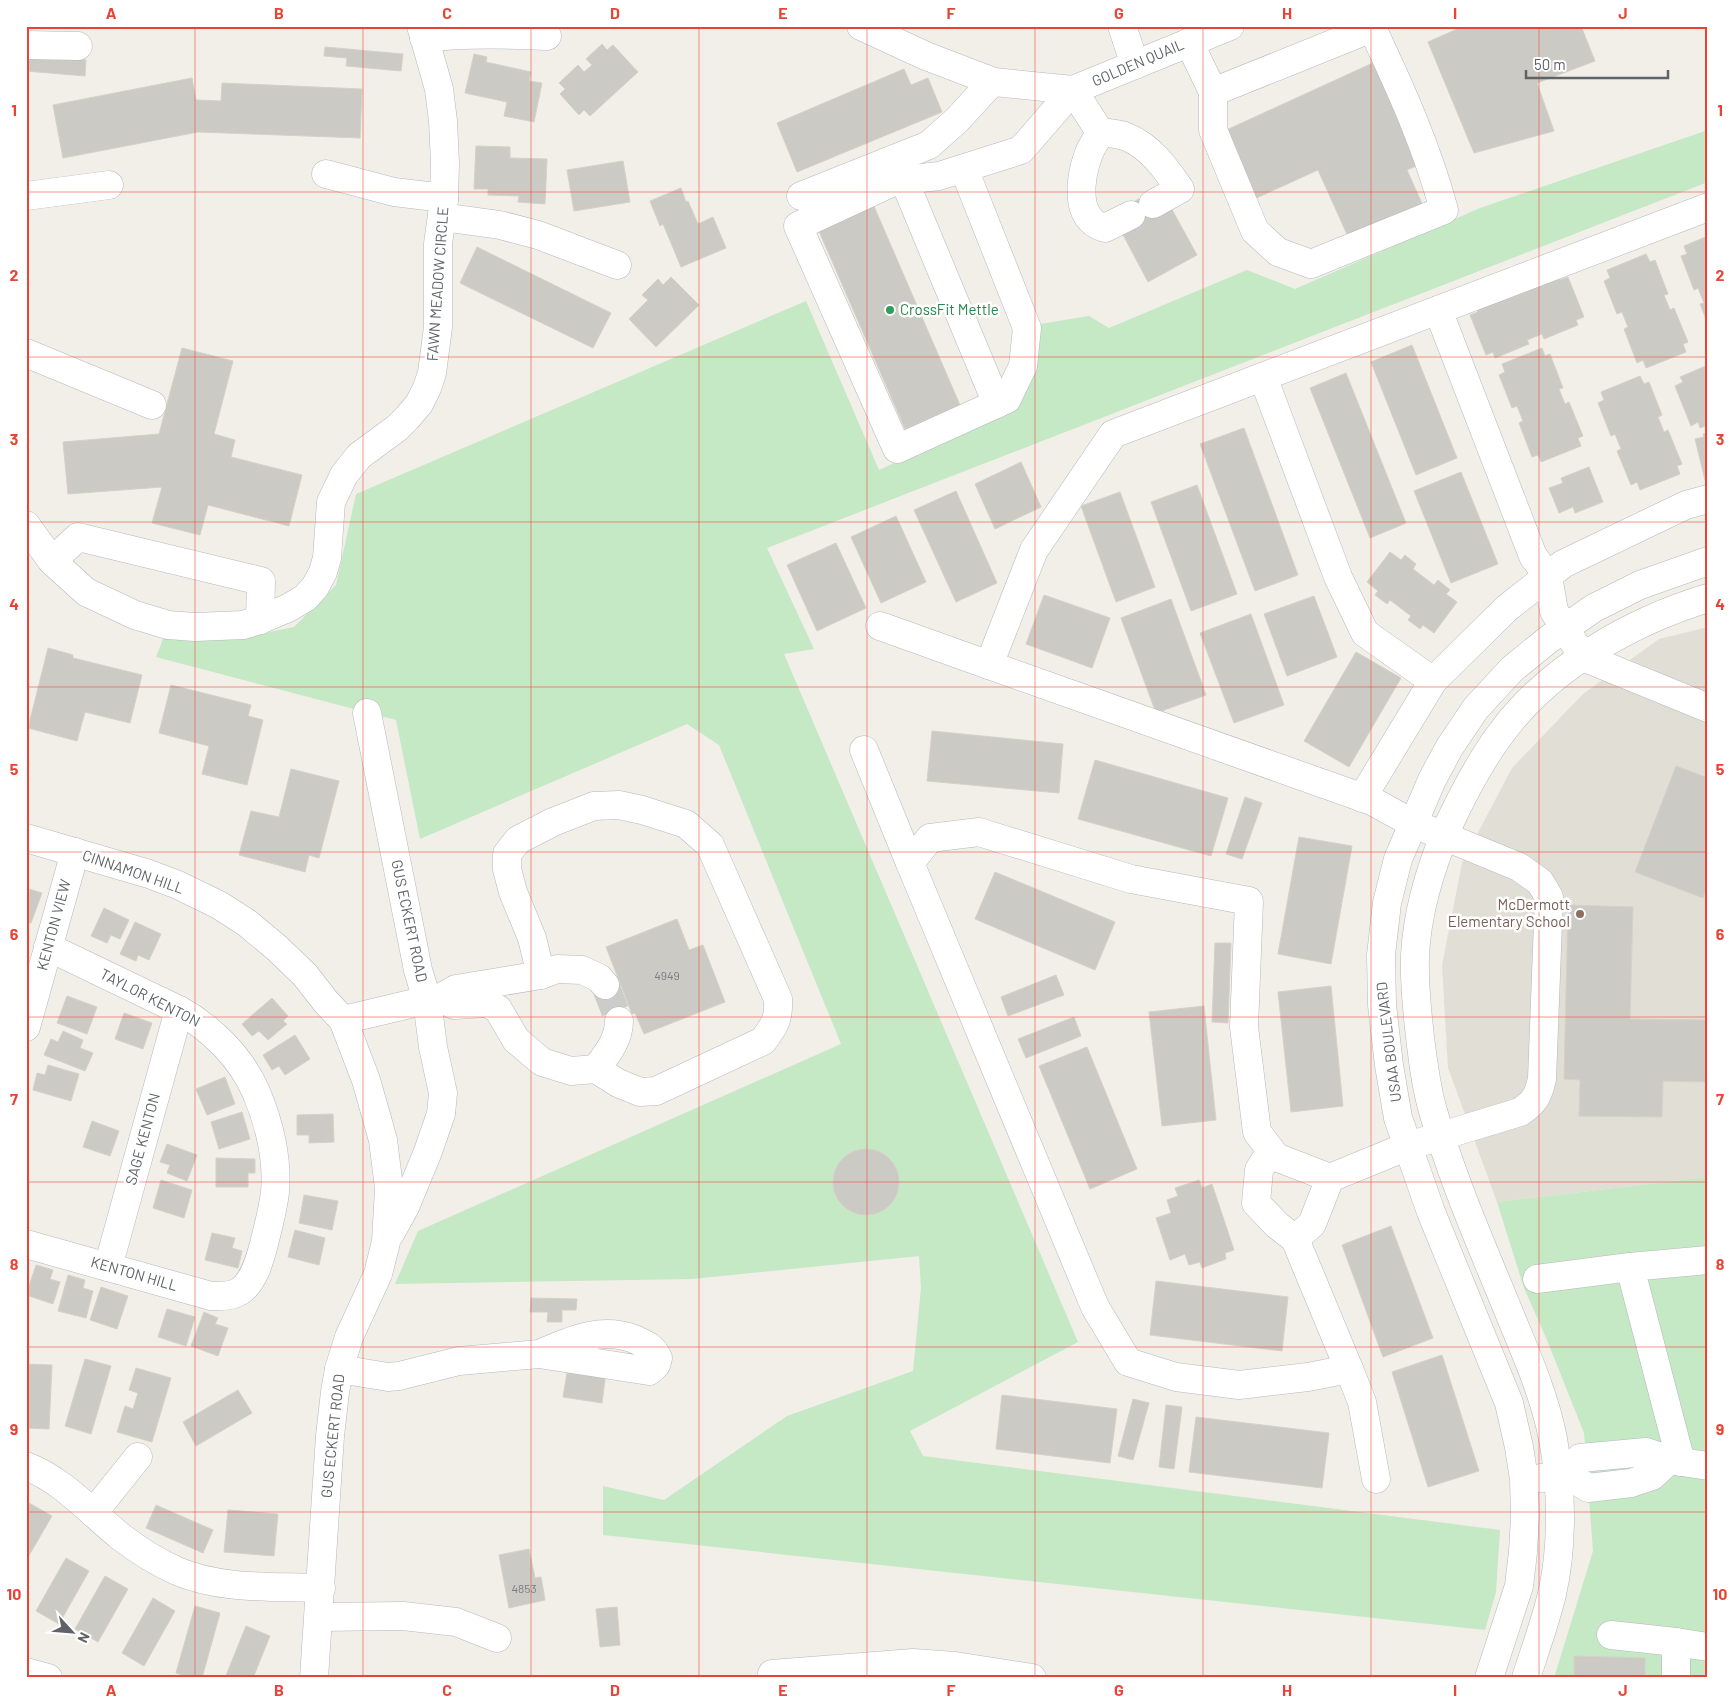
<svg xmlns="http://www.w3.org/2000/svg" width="1734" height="1704" font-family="Barlow,sans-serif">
  <rect width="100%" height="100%" fill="#f1efe8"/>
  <polygon fill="#e1ded6" points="1708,627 1708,1177 1497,1202 1448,1068 1442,965 1462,863 1512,768 1583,694 1659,639"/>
  <g fill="#c5e8c5">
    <polygon points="1708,130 1708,182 767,548 814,649 784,654 1078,1342 910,1431 923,1456 1500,1530 1496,1592 1485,1630 603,1535 603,1486 664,1500 787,1416 913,1371 921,1288 919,1256 692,1279 395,1284 418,1231 841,1044 719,745 687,724 420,839 396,720 156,657 165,634 240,638 294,627 336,585 356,494 806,301 879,470 1019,405 1034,325 1089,316 1109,328 1247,270 1295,289 1480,208"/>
    <polygon points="1708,1177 1708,1678 1554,1678 1593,1551 1584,1433 1547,1340 1524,1288 1497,1202"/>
  </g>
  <g fill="#cccac5" stroke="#d6d1c6">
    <polygon points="1464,26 1581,26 1595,61 1537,83 1554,131 1474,153 1428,42"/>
    <polygon points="602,44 607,50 613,45 638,72 590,116 584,110 579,115 560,94 565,89 559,83 578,65 584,72 592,65 586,59"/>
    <polygon points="325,47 403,54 401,71 346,66 347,58 324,56"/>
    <polygon points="26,54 86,60 85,76 26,71"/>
    <polygon points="474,54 487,57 486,62 531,72 529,81 542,83 534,122 504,116 507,102 465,93"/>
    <polygon points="1375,62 1421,164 1407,170 1424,208 1350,241 1318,170 1252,200 1222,132"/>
    <polygon points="904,69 911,85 928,78 942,112 797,172 777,123"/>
    <polygon points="192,78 196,100 221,101 222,83 362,89 360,138 198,132 63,158 53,105"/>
    <polygon points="476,146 510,147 510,158 547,159 545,204 518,202 519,196 488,195 488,189 474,189"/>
    <polygon points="623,161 630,202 574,211 567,170"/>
    <polygon points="681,188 686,202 688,201 698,224 713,217 726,248 681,267 663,224 660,226 650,201"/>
    <polygon points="1148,194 1170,206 1197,255 1148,282 1121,231 1126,206"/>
    <polygon points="873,204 960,405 905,429 818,229"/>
    <polygon points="1708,236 1708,324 1700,304 1704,303 1698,288 1694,290 1681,256 1687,254 1684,246"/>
    <polygon points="477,247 611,313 593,348 460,283"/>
    <polygon points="1646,254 1650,262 1655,260 1668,294 1664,295 1670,310 1674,308 1688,342 1683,344 1686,352 1646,368 1643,360 1637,363 1624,329 1628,327 1622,312 1617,314 1604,281 1610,278 1607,270"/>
    <polygon points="1558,274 1560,280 1568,277 1584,317 1576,320 1578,325 1544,339 1542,334 1527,340 1529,344 1495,358 1493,352 1486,355 1470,315 1478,312 1476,307 1510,293 1512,297 1526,291 1525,287"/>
    <polygon points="671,277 699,305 656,347 629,319 648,300 642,295 658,279 663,285"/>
    <polygon points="1412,345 1457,458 1416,475 1371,362"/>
    <polygon points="182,348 233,361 214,434 235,440 231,457 302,475 289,526 208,505 200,535 152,523 162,487 68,494 63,442 159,434"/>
    <polygon points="1542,348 1545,356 1550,354 1563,388 1559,389 1565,404 1569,402 1583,436 1578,438 1581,446 1541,462 1538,455 1532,457 1519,423 1523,421 1517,406 1512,408 1499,375 1505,372 1502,364"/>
    <polygon points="1708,365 1708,425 1700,428 1698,422 1691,426 1675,386 1683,382 1680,377"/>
    <polygon points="1346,373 1406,523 1370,538 1310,388"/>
    <polygon points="1640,376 1644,384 1649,382 1662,415 1658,417 1664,432 1668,430 1682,464 1677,466 1680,474 1640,490 1637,482 1631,485 1617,451 1621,449 1615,434 1611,436 1598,403 1604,400 1601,392"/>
    <polygon points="1244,428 1298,575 1255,591 1200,444"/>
    <polygon points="1708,433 1708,479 1705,480 1695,439 1704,437 1703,434"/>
    <polygon points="1021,462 1041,507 995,529 975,484"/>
    <polygon points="1589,467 1603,502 1575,513 1573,507 1559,513 1549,488 1563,483 1561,478"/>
    <polygon points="1461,472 1498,564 1451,583 1414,491"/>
    <polygon points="1197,485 1237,594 1191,611 1151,502"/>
    <polygon points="956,491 997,583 956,602 914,510"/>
    <polygon points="1120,492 1155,587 1116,602 1081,506"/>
    <polygon points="896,516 926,582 881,603 851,537"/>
    <polygon points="836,543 866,608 817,631 787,565"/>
    <polygon points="1390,552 1401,560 1405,555 1416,564 1413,569 1434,585 1438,580 1450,590 1446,594 1457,602 1434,633 1423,625 1420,629 1408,620 1411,616 1390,600 1387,604 1375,595 1378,591 1367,582"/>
    <polygon points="1044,595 1110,618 1092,668 1026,644"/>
    <polygon points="1314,596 1337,657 1287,676 1264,614"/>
    <polygon points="1171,599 1206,695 1156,713 1121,618"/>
    <polygon points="1251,614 1284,705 1234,723 1200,633"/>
    <polygon points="48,648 73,655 73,658 142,675 130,723 85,712 77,741 28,728"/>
    <polygon points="1356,652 1401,678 1349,767 1304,741"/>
    <polygon points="171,685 251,705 248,716 263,720 247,785 202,774 209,746 159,733"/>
    <polygon points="932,731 1063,744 1059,793 927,781"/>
    <polygon points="1095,760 1228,798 1211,856 1078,819"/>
    <polygon points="1676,766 1708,778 1708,886 1703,898 1635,872"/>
    <polygon points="291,769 339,781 319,858 309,855 305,872 239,855 251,811 279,817"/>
    <polygon points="1245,797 1262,803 1242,859 1226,854"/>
    <polygon points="1299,837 1352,846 1331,964 1278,954"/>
    <polygon points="995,872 1115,922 1095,970 975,919"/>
    <polygon points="26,888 42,893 31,923 26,922"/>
    <polygon points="1568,905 1633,907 1630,1019 1708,1020 1708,1082 1663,1081 1662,1117 1579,1116 1580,1080 1564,1079"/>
    <polygon points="104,908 129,920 120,939 111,935 107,943 91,936"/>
    <polygon points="677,919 689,950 703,945 725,1002 644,1034 635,1013 632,1014 606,947"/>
    <polygon points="135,922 161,934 149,960 138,955 136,961 120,954"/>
    <polygon points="1215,943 1231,943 1228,1023 1212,1022"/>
    <polygon points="1056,975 1064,995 1008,1016 1001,997"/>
    <polygon points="1331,986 1343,1106 1291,1112 1278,992"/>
    <polygon points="67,996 97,1007 87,1034 57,1023"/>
    <polygon points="272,998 288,1016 283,1021 287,1024 268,1040 259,1031 252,1036 242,1024"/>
    <polygon points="1204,1006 1216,1120 1162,1126 1149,1012"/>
    <polygon points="124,1013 152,1023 143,1049 115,1039"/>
    <polygon points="1074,1017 1081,1036 1026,1058 1018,1039"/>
    <polygon points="63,1031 83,1040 80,1048 93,1053 85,1071 44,1055 51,1039 58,1042"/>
    <polygon points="295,1035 310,1059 285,1075 279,1066 272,1070 263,1055"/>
    <polygon points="1087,1047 1137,1169 1090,1189 1039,1066"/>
    <polygon points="48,1065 79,1074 71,1101 33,1090 37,1073 45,1075"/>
    <polygon points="225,1077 235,1104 207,1115 196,1089"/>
    <polygon points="242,1112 250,1139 219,1149 211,1122"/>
    <polygon points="333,1114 334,1142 309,1143 309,1135 297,1135 297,1115"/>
    <polygon points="92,1121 119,1131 110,1156 83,1147"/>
    <polygon points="167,1144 197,1155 187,1181 167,1173 170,1165 160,1162"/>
    <circle cx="866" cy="1182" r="33"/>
    <polygon points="216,1158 255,1159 255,1173 248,1173 248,1187 216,1187"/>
    <polygon points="161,1180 192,1190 184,1218 153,1208"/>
    <polygon points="1199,1180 1202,1188 1212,1184 1234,1250 1225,1253 1226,1259 1202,1268 1200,1262 1189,1265 1185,1254 1170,1260 1156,1218 1171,1213 1167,1200 1178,1196 1175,1188"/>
    <polygon points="304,1195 338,1201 332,1230 299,1223"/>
    <polygon points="1391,1226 1433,1338 1383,1357 1342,1245"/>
    <polygon points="295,1230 325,1238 319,1265 288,1257"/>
    <polygon points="212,1233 235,1238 232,1248 242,1251 238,1268 205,1260"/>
    <polygon points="36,1265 53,1270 50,1279 60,1282 53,1304 26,1295"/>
    <polygon points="68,1275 85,1280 83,1288 93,1291 86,1318 58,1311"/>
    <polygon points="1156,1281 1288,1297 1282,1351 1150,1335"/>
    <polygon points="101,1287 128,1296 117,1329 90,1320"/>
    <polygon points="531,1298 577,1299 576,1310 562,1310 562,1322 547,1322 548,1312 530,1312"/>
    <polygon points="167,1309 195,1317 186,1346 158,1337"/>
    <polygon points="204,1312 218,1318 215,1324 228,1328 218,1356 191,1346"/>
    <polygon points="1442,1355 1479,1471 1428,1487 1392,1372"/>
    <polygon points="85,1359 111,1366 91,1434 65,1426"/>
    <polygon points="26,1364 52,1365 49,1429 26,1428"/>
    <polygon points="568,1367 606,1372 602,1403 563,1397"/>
    <polygon points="136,1368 171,1378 152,1442 117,1432 125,1406 133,1409 138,1393 129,1390"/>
    <polygon points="238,1390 252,1413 196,1446 183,1422"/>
    <polygon points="1002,1395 1117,1409 1110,1463 996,1449"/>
    <polygon points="1133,1399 1149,1403 1133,1460 1118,1456"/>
    <polygon points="1166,1405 1182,1407 1174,1469 1159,1467"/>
    <polygon points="1196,1417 1329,1433 1322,1488 1189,1472"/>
    <polygon points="29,1503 52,1516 27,1559 26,1508"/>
    <polygon points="156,1505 213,1530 203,1553 146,1528"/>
    <polygon points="228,1510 278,1514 274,1556 224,1552"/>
    <polygon points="529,1549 535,1578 541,1577 545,1600 509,1608 499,1555"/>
    <polygon points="66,1558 89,1571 59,1624 36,1611"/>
    <polygon points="105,1576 128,1589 98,1642 75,1629"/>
    <polygon points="153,1598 175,1611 144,1666 122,1653"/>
    <polygon points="195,1606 220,1613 202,1678 191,1678 176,1673"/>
    <polygon points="617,1607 620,1645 600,1647 596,1609"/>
    <polygon points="246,1626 270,1636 253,1678 225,1678"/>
    <polygon points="1574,1656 1645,1658 1645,1678 1574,1678"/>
  </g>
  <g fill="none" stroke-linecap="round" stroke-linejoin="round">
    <polyline stroke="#ccccc8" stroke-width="28" stroke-dasharray="28 14" stroke-linecap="butt" points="605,985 619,1021"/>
    <g stroke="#b5b8bc" stroke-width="29">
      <g id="minor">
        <polyline points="861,26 926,56 994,82 1073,90"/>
        <polyline points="1122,26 1135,65"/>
        <path d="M424,38c41,-5 82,-4 123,-2"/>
        <polyline points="1189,42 1213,92 1372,28 1371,26"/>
        <polyline points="26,45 78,46"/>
        <polyline points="1073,90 1100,132"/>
        <path d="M1213,92v38l42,101 23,21 33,12 133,-54c-17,-63 -44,-123 -72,-182"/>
        <polyline points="964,169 1027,328 1023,366 1007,399 897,449 798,226 895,181 939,176 1021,150 1073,90 1230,26"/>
        <polyline points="326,174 394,192 444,198"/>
        <polyline points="904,180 997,404"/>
        <polyline points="26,196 109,185"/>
        <polyline points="801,196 929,145 957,120 992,82"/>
        <path d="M1131,215l-26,13c-32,-8 -25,-51 -16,-75 3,-7 8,-14 11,-21 9,1 20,2 27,5 24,10 39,32 53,52l-27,15"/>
        <polyline points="442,217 500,225 538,235 617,265"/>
        <polyline points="1438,310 1533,556 1548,576 1554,611 1583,657 1708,708"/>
        <polyline points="26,353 152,405"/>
        <polyline points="1263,377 1338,577 1365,633 1433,681"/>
        <polyline points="26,525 52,561 86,592 135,615 168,625 195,627 243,625 260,620 288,608 305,598 315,587 323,572 327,558 331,502 344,475 359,456 397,428 407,418 419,404 427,388 432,373 438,327 438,244 444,200 445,163 443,121 439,89 421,26"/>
        <polyline points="52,561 78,537 261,581 260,620"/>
        <polyline points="880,626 989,665"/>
        <polyline points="864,750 910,863"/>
        <polyline points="1362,798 1433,681 1507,608 1563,564 1686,505 1708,499"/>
        <polyline points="26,838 149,874 178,885 219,905 247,923 277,948 305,975 326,1002 343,1020 366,1080 383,1140 389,1188 386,1242 378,1274 349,1337 339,1369 335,1392 330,1436 314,1678"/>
        <path d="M440,998l14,7 33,-2 11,6 18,31 26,22 29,9 25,-2 22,14 22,9 16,-1 107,-50c12,-16 16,-22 15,-42l-68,-154 -24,-21 -44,-14 -23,-5 -25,1 -41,16 -35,18 -11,14v15l6,23 19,46 9,37"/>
        <polyline points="343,1020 427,1000 418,970 367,713"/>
        <polyline points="26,1027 75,852"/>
        <path d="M596,1069c11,-15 23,-29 23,-48"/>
        <polyline points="1271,1151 1259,1170 1256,1203 1277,1225 1295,1239 1349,1369 1308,1377 1239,1385 1176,1377 1128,1362 1095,1307 910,863 930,838 979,832 1131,879 1249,901 1244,1027 1257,1132 1276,1157 1330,1178"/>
        <polyline points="390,1234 405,1207 427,1154 441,1114 443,1093 433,1047 427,1000 440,998 456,989 541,975 557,969 582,970 599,978 605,985"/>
        <path d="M1295,1239l17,-15 18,-46 78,-32 112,-34c15,-10 18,-16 22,-33l7,-182 -9,-15 -21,-15 -107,-44 -40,-22 -383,-136 45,-115 79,-116 595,-227"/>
        <path d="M26,1244l185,52c10,0 20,1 29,-5 14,-9 20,-32 24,-47 4,-17 9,-34 11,-52 3,-33 -6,-70 -19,-100 -15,-35 -45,-64 -77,-82l-131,-63"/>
        <polyline points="108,1267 179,1010"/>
        <polyline points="1537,1279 1630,1267"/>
        <path d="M339,1369l49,8 11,-1 60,-15 80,-7 110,17 7,-6 2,-7c-6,-12 -13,-14 -24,-19 -34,-13 -64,2 -95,15"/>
        <polyline points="1349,1369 1362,1402 1376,1479"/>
        <polyline points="1681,1462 1630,1267 1708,1260"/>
        <path d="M26,1466c37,14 65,47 95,71 17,13 36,25 56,34 44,19 97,15 144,17"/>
        <polyline points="1570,1476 1580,1458 1646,1452 1669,1460 1708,1466"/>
        <polyline points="1541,1478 1570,1476 1588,1488 1631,1483 1652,1476 1669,1460"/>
        <polyline points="93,1513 138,1457"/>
        <polyline points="319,1617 403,1616 456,1622 497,1638"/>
        <polyline points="1611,1635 1676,1642"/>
        <polyline points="26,1672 48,1678"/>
        <polyline points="772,1674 913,1663 955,1666 1032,1678"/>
        <polyline points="1489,1678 1519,1586 1523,1552 1525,1516 1524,1479 1519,1447 1509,1403 1431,1212 1398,1118 1389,1065 1382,1005 1381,955 1387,903 1398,859 1432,780 1449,748 1476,708 1512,669 1549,639 1594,608 1640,585 1708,561"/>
        <path d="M1526,1678c9,-28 19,-55 26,-84 11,-48 10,-107 1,-155 -9,-46 -28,-87 -45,-129 -27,-66 -56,-131 -75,-199 -7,-24 -10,-49 -13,-74 -3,-26 -6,-54 -5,-81 2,-46 16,-90 34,-132 15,-32 31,-63 53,-92 48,-65 130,-111 206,-134"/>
        <polyline points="1676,1678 1676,1642 1708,1647"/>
      </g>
    </g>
    <use href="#minor" stroke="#fff" stroke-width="28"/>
  </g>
  <path fill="none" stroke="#ea4335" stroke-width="1" stroke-opacity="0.55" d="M195,26v1652M363,26v1652M531,26v1652M699,26v1652M867,26v1652M1035,26v1652M1203,26v1652M1371,26v1652M1539,26v1652M26,192h1682M26,357h1682M26,522h1682M26,687h1682M26,852h1682M26,1017h1682M26,1182h1682M26,1347h1682M26,1512h1682"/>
  <circle fill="#2e9e5b" stroke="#fff" stroke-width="2" cx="890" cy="310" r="5"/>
  <circle fill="#8d6e63" stroke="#fff" stroke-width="2" cx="1580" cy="914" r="5"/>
  <g text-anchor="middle" stroke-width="5" stroke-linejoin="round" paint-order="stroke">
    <g font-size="12" fill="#7a7d7f">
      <text x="667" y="980">4949</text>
      <text x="524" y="1593">4853</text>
    </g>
    <g font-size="15" fill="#5f6368" stroke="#fff">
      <text transform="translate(1138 63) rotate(-23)" y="5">GOLDEN QUAIL</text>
      <text transform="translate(438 284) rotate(-86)" y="5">FAWN MEADOW CIRCLE</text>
      <text transform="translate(133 872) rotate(19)" y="5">CINNAMON HILL</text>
      <text transform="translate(409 921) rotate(78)" y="5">GUS ECKERT ROAD</text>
      <text transform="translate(54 925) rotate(-75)" y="5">KENTON VIEW</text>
      <text transform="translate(150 998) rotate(27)" y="5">TAYLOR KENTON</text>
      <text transform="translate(1389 1042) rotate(-97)" y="5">USAA BOULEVARD</text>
      <text transform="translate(143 1139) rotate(-75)" y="5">SAGE KENTON</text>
      <text transform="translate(134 1274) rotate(16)" y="5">KENTON HILL</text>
      <text transform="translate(333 1436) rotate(-84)" y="5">GUS ECKERT ROAD</text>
    </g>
    <g font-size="15" fill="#27864d" stroke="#fff" text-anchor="start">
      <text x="900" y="315">CrossFit Mettle</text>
    </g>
    <g font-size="15" fill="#785e54" stroke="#fff" text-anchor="end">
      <text x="1570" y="910">McDermott<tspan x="1570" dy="17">Elementary School</tspan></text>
    </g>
  </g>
  <rect width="1734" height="1704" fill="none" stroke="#ffffff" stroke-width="55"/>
  <g transform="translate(72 1632) rotate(116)" stroke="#ffffff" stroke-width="4" paint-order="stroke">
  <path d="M0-4L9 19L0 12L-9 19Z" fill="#5f6368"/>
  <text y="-8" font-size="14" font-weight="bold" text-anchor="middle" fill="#5f6368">N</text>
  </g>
  <path d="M1526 70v8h142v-8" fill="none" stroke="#5f6368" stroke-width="2.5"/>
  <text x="1534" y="70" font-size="15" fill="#5f6368" stroke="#ffffff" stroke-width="4" paint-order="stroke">50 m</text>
  <rect x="28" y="28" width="1678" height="1648" fill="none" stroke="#ea4335" stroke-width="2"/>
  <g font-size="16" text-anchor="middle" font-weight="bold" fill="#ea4335">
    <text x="111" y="19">A</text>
    <text x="279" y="19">B</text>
    <text x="447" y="19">C</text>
    <text x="615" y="19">D</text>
    <text x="783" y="19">E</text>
    <text x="951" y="19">F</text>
    <text x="1119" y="19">G</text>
    <text x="1287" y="19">H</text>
    <text x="1455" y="19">I</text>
    <text x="1623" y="19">J</text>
    <text x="14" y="116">1</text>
    <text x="1720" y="116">1</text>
    <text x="14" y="281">2</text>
    <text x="1720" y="281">2</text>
    <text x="14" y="445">3</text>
    <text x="1720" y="445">3</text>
    <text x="14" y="610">4</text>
    <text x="1720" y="610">4</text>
    <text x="14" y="775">5</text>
    <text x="1720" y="775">5</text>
    <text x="14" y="940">6</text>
    <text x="1720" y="940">6</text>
    <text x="14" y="1105">7</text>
    <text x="1720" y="1105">7</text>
    <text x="14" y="1270">8</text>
    <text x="1720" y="1270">8</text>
    <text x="14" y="1435">9</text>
    <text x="1720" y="1435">9</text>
    <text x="14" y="1600">10</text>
    <text x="1720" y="1600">10</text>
    <text x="111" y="1696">A</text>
    <text x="279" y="1696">B</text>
    <text x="447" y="1696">C</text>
    <text x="615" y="1696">D</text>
    <text x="783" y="1696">E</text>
    <text x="951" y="1696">F</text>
    <text x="1119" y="1696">G</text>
    <text x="1287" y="1696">H</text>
    <text x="1455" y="1696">I</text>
    <text x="1623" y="1696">J</text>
  </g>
</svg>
